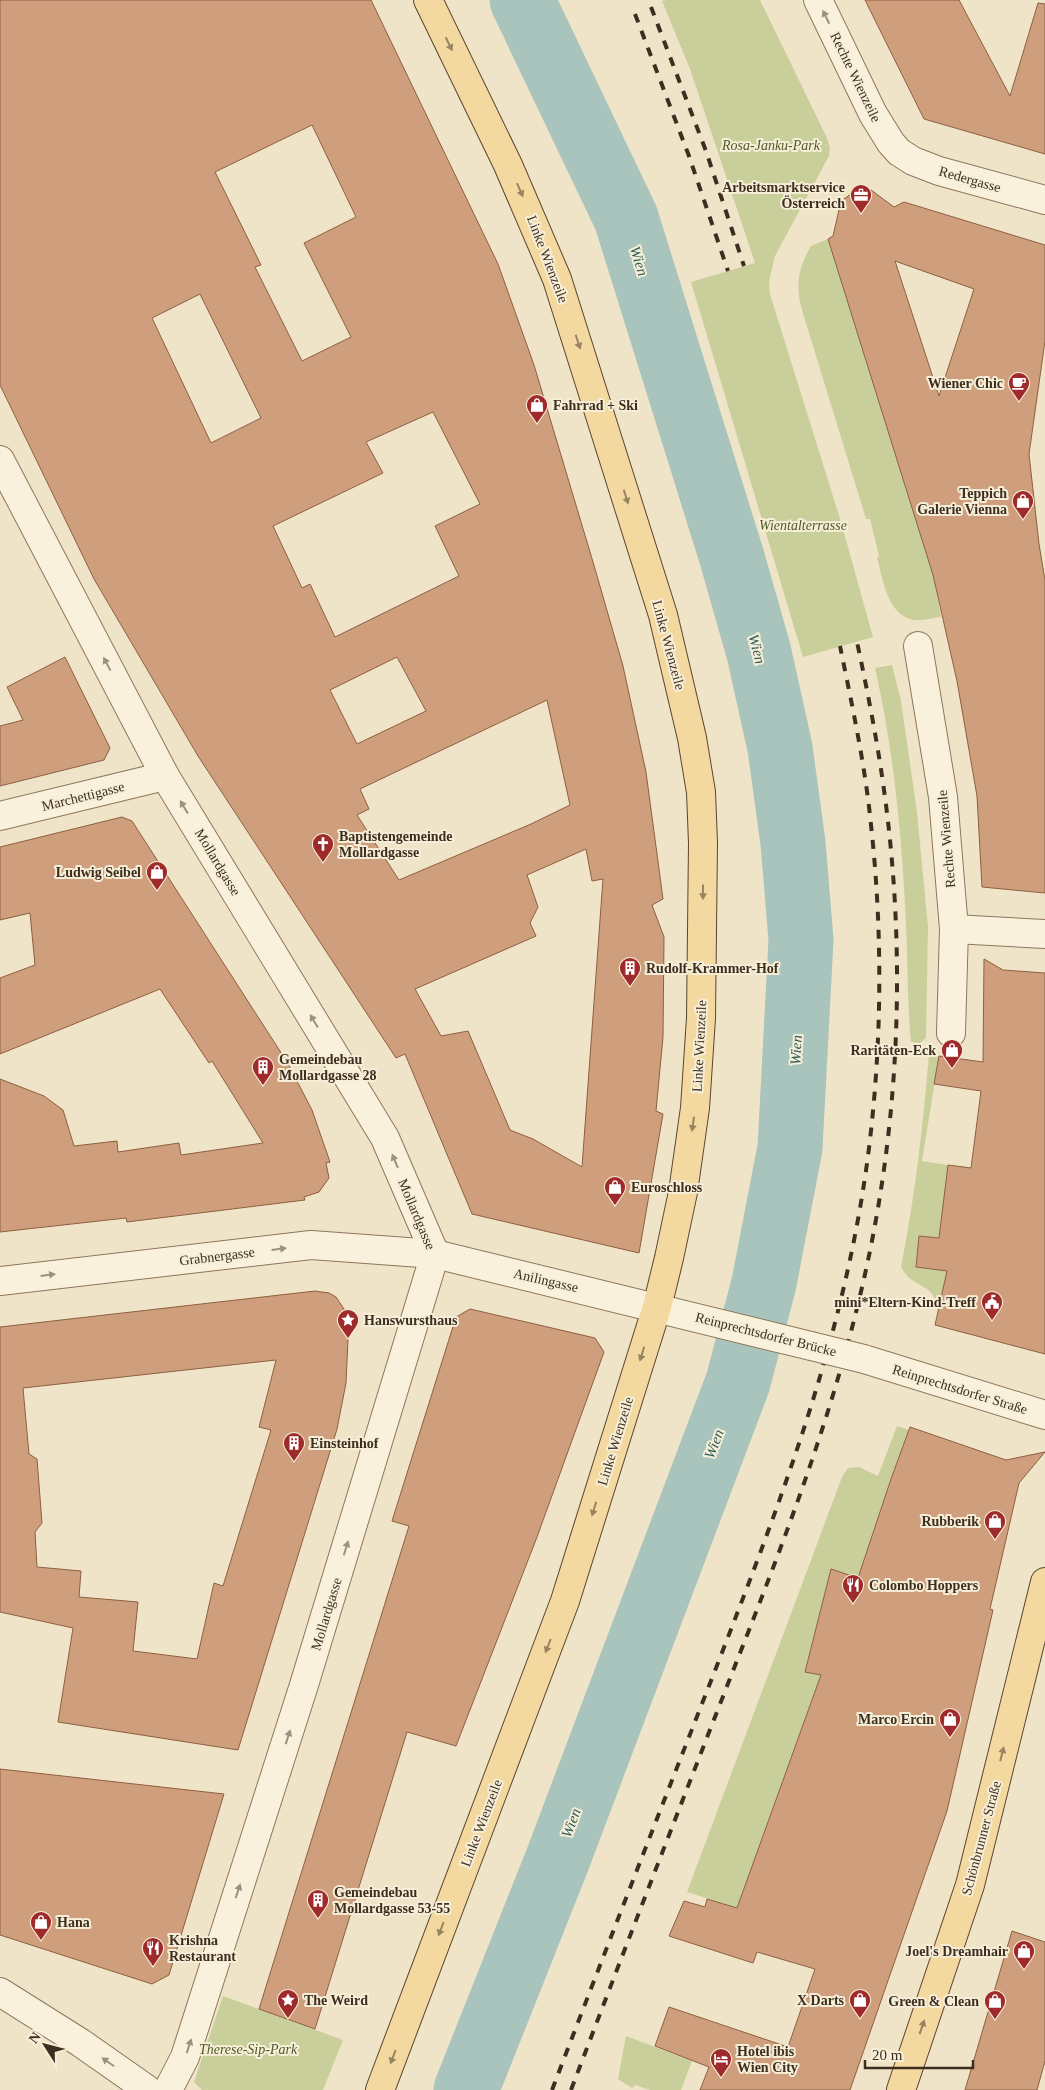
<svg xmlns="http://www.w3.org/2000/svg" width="1045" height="2090" font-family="Georgia,serif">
  <rect width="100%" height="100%" fill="#f0e4c8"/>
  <g fill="#c9cf9b">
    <polygon points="665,0 760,0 827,138 830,148 829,156 775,256 769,282 770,294 841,522 873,637 803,657 691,282 755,263 690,69 662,1"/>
    <path d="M828,239l105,336 8,42c-9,1 -18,4 -27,3 -27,-5 -31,-41 -37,-62l2,-2 -9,-37h-4l-64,-209c-7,-24 -4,-42 9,-64z"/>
    <path d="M892,665l9,36 16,111 11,115 -2,111 -6,5 -9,-1c-4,-39 -3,-78 -5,-118 -4,-86 -12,-172 -31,-256z"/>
    <path d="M929,1054l10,2 -17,105 26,4 -4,33 50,45 -75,-7 -3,31 31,4 -9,39c-6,-23 -8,-18 -26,-30 -4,-2 -8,-8 -11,-13 14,-70 22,-141 28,-213z"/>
    <polygon points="897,1426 909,1430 890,1481 858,1578 831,1570 805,1671 821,1675 737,1908 687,1892 842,1477 848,1468 859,1467 878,1476"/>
    <polygon points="223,1996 343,2040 323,2090 202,2090 194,2082"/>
    <polygon points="626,2036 692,2061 681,2090 650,2090 635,2085 632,2088 618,2079"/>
  </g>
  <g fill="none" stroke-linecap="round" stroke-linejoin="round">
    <polyline stroke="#a9c4bc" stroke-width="65" points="466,2090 557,1861 738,1382 764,1283 790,1148 801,940 793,843 780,748 759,653 732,558 626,218 522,0"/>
  </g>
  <g fill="#cf9f7d" stroke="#8d5f41" fill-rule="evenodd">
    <path d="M0,0h371l127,264 36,101 59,197 30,104 23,106 17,127 -11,6 12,32 -1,100 -7,74 7,3 -24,139 -167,-39 -67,-160 -9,4 -198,-302 -104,-177 -94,-194zM312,125l44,92 -52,26 47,94 -49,24 -47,-94 6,-2 -46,-93zM200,294l61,124 -50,25 -59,-125zM433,412l47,92 -45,22 24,50 -124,61 -25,-53 -8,4 -29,-62 110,-53 -17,-31zM397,657l29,54 -69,33 -27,-54zM547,700l23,105 -39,19 -132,56 -42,-65 12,-6 -9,-20zM586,849l6,32 11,-2 -21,288 -49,-28 -23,-9 -42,-99 -27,5 -26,-47 121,-53 -6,-13 8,-16 -11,-32z"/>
    <polygon points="865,0 959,0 1010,96 1038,3 1045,4 1045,154 924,119"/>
    <path d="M861,190h10l23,17 10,-5 141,43v96l-16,113 10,90 6,36v313l-63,-6 -5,-91 -20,-115 -24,-106 -105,-336 5,-3 8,-35 13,-9zM895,261l79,28 -35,107z"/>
    <polygon points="65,657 110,748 104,760 0,786 0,726 23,720 7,687"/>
    <polygon points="122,817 132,821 287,1062 312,1110 330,1162 326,1163 329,1178 319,1192 304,1197 305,1200 127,1222 126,1218 0,1232 0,1079 44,1096 63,1110 74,1146 117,1141 118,1152 179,1143 181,1155 263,1143 212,1061 209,1063 160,989 0,1054 0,978 35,965 30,913 0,920 0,847"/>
    <polygon points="984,959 1003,970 1045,973 1045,1354 935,1325 947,1271 916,1267 919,1236 939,1238 948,1165 971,1168 981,1091 934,1084 939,1056 983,1062"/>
    <path d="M315,1291l14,2 7,4 8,12 4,30 -2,44 -9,46 -99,321 -180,-28 15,-94 -73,-16v-285zM276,1360l-17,67 12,3 -48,156 -9,-3 -17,76 -64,-8 5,-49 -59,-5 2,-26 -44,-4 -2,-35 7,-9 -5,-64 -8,-5 -6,-66z"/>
    <polygon points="470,1309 595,1338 604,1352 537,1537 456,1746 407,1732 315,2029 259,2009 409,1526 392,1521 456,1317"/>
    <polygon points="910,1427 1006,1460 1045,1452 1019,1483 990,1609 993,1610 947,1811 850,2090 700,2090 709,2067 655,2046 669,2007 788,2047 815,1969 757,1952 753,1963 669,1936 684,1901 705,1907 707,1899 737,1908 821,1675 805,1672 831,1569 858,1578 891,1479"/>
    <polygon points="0,1769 224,1794 169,1975 152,1984 0,1935"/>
    <polygon points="1012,1931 1045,1942 1045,2061 1037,2090 965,2090"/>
  </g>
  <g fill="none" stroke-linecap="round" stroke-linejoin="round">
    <g stroke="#8d765c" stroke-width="30">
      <g id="minor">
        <polyline points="818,0 873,114 891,143 899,152 913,161 939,171 1045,200"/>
        <polyline points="0,460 165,776 385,1138 435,1254 304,1685 185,2057 168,2090"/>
        <polyline points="918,646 943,797 954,929 951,1033"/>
        <polyline points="0,816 165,776"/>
        <polyline points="954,929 1045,934"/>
        <polyline points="0,1992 81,2043 148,2090"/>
      </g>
    </g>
    <g stroke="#8d765c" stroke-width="30">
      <g id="tertiary">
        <polyline points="0,1281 311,1245 435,1254 811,1346"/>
        <polyline points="864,1359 1045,1415"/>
      </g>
    </g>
    <g stroke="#5b4430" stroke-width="30">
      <g id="primary">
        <polyline points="380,2090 565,1601 657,1307 669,1258 683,1192 695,1108 701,1018 703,843 701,792 692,738 663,615 557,279 508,165 428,0"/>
        <polyline points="901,2090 970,1885 1045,1582"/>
      </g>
    </g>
    <use href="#minor" stroke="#faf1dc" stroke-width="28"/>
    <use href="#tertiary" stroke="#faf1dc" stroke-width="28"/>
    <use href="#primary" stroke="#f3d9a0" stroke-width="28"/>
    <g stroke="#3d2e20" stroke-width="4" stroke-dasharray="9 9" stroke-linecap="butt">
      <polyline points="651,7 706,151 744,266"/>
      <polyline points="635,14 689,156 728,271"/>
      <path d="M552,2090c54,-141 109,-282 164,-422 66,-170 128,-330 152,-512 14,-109 15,-222 3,-331 -6,-61 -19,-120 -31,-179"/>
      <path d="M571,2090c52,-137 105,-273 158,-409 54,-137 107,-272 138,-416 32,-148 38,-303 20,-452 -7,-58 -18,-115 -30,-171"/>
    </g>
    <g stroke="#8d765c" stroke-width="30" stroke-linecap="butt">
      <polyline id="tertiary-bridge" points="811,1346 864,1359"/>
    </g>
    <use href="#tertiary-bridge" stroke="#faf1dc" stroke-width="28"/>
  </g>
  <defs><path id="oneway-solid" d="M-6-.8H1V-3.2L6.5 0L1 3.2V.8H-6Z" transform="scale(1.25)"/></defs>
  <g fill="#9c907e">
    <use href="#oneway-solid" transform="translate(826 17) rotate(-116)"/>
    <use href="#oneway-solid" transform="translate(107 664) rotate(-118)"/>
    <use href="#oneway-solid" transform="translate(184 807) rotate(-121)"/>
    <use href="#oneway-solid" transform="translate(314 1021) rotate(-121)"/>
    <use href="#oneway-solid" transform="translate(395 1161) rotate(-113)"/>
    <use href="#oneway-solid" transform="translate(279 1249) rotate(-7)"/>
    <use href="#oneway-solid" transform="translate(48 1275) rotate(-7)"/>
    <use href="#oneway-solid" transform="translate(346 1548) rotate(-73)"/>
    <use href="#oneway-solid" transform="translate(288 1737) rotate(-72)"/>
    <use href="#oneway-solid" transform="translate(238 1891) rotate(-72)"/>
    <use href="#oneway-solid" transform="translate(189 2046) rotate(-72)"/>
    <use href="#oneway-solid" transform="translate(108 2062) rotate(-145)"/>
  </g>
  <g fill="#988460">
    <use href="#oneway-solid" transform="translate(449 44) rotate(64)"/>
    <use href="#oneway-solid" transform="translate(520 190) rotate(66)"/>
    <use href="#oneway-solid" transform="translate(578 342) rotate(72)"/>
    <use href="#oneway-solid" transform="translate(626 497) rotate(73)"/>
    <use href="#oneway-solid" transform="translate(703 892) rotate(90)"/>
    <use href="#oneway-solid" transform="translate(693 1124) rotate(98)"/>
    <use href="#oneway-solid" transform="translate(642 1354) rotate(107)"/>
    <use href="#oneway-solid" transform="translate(594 1509) rotate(107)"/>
    <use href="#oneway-solid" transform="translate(548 1646) rotate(111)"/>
    <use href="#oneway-solid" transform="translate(1002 1754) rotate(-76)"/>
    <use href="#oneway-solid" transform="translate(441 1929) rotate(111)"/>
    <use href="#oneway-solid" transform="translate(922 2027) rotate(-71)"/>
    <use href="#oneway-solid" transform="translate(393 2057) rotate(111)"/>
  </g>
  <defs>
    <g id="office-pin" transform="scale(1.125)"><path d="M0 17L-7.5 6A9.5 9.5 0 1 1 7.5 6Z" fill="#9e2a2b" stroke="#f7eed8"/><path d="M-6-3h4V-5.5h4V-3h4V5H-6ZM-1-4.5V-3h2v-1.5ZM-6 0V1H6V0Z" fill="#fff"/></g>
    <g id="cafe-pin" transform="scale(1.125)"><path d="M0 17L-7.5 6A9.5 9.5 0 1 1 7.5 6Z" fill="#9e2a2b" stroke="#f7eed8"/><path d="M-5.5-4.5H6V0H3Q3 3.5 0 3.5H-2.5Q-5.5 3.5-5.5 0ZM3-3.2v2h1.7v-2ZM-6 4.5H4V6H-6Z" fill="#fff"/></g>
    <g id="shop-pin" transform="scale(1.125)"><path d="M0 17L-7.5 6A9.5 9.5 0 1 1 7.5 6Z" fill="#9e2a2b" stroke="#f7eed8"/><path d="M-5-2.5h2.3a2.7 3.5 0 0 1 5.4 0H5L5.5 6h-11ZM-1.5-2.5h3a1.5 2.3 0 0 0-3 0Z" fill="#fff"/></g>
    <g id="church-pin" transform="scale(1.125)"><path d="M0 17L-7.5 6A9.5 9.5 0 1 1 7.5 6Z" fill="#9e2a2b" stroke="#f7eed8"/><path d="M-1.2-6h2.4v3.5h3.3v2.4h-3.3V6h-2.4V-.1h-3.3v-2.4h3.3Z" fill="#fff"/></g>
    <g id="building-pin" transform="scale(1.125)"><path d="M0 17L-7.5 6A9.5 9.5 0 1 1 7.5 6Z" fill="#9e2a2b" stroke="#f7eed8"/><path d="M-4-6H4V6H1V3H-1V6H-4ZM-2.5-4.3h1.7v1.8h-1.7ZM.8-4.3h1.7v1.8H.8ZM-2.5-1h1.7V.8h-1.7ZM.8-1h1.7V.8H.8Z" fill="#fff"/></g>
    <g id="civic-pin" transform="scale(1.125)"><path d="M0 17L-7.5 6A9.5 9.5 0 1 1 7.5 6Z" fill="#9e2a2b" stroke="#f7eed8"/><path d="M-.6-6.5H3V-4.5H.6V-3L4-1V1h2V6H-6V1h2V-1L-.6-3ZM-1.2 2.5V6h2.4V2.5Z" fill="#fff"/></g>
    <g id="sight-pin" transform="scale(1.125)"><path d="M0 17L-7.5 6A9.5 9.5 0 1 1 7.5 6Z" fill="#9e2a2b" stroke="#f7eed8"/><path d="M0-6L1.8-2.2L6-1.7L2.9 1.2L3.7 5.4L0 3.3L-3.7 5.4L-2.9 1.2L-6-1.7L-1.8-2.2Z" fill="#fff"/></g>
    <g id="restaurant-pin" transform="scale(1.125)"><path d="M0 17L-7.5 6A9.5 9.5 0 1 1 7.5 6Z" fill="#9e2a2b" stroke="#f7eed8"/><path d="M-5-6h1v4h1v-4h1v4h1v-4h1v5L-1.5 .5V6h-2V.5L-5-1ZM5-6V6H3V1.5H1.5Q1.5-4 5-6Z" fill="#fff"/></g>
    <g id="hotel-pin" transform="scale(1.125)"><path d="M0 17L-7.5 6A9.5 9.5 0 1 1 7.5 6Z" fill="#9e2a2b" stroke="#f7eed8"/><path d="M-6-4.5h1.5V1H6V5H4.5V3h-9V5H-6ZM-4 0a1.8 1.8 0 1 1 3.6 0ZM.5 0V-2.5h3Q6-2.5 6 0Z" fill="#fff"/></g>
  </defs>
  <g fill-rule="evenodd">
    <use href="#office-pin" x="861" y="195"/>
    <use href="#cafe-pin" x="1019" y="383"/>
    <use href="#shop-pin" x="537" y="405"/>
    <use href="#shop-pin" x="1023" y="501"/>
    <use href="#church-pin" x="323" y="844"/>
    <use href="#shop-pin" x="157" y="872"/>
    <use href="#building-pin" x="630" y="968"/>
    <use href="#shop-pin" x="952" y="1050"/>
    <use href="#building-pin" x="263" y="1067"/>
    <use href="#shop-pin" x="615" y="1187"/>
    <use href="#civic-pin" x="992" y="1302"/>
    <use href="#sight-pin" x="348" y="1320"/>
    <use href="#building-pin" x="294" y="1443"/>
    <use href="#shop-pin" x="995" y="1521"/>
    <use href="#restaurant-pin" x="853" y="1585"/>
    <use href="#shop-pin" x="950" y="1719"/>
    <use href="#building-pin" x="318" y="1900"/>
    <use href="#shop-pin" x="41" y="1922"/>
    <use href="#restaurant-pin" x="153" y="1948"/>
    <use href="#shop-pin" x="1024" y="1951"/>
    <use href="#sight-pin" x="288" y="2000"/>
    <use href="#shop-pin" x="860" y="2000"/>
    <use href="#shop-pin" x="995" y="2001"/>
    <use href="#hotel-pin" x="721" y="2059"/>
  </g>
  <g text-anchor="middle" stroke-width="4" stroke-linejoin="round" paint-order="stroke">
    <g font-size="14" fill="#3d2e20" stroke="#f7eed8">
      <text transform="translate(856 77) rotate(64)" y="5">Rechte Wienzeile</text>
      <text transform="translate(970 179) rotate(16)" y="5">Redergasse</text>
      <text transform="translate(548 259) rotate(69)" y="5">Linke Wienzeile</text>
      <text transform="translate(669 645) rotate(75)" y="5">Linke Wienzeile</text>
      <text transform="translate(83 796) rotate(-14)" y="5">Marchettigasse</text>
      <text transform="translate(946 839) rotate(-95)" y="5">Rechte Wienzeile</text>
      <text transform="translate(218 862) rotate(59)" y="5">Mollardgasse</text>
      <text transform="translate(699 1046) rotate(-87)" y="5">Linke Wienzeile</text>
      <text transform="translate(417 1214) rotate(67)" y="5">Mollardgasse</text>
      <text transform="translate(217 1256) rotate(-7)" y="5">Grabnergasse</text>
      <text transform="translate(546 1280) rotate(13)" y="5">Anilingasse</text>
      <text transform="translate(766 1334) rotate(14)" y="5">Reinprechtsdorfer Brücke</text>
      <text transform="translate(960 1389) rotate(17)" y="5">Reinprechtsdorfer Straße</text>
      <text transform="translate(615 1441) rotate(-73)" y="5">Linke Wienzeile</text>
      <text transform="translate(326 1614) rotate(-73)" y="5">Mollardgasse</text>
      <text transform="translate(481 1823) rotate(-69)" y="5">Linke Wienzeile</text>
      <text transform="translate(981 1838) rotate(-75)" y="5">Schönbrunner Straße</text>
    </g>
    <g font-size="14" font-style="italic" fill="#4d5a26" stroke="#f7eed8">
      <text x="771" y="150">Rosa-Janku-Park</text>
      <text x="803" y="530">Wientalterrasse</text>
      <text x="248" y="2054">Therese-Sip-Park</text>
    </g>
    <g font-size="14" font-weight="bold" fill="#3d2e20" stroke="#f7eed8" text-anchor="start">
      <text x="845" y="192" text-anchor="end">Arbeitsmarktservice<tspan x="845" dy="16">Österreich</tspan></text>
      <text x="1003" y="388" text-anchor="end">Wiener Chic</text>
      <text x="553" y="410">Fahrrad + Ski</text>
      <text x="1007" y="498" text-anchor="end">Teppich<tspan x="1007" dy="16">Galerie Vienna</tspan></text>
      <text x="339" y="841">Baptistengemeinde<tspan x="339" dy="16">Mollardgasse</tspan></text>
      <text x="141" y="877" text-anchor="end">Ludwig Seibel</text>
      <text x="646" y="973">Rudolf-Krammer-Hof</text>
      <text x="936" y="1055" text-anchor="end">Raritäten-Eck</text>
      <text x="279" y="1064">Gemeindebau<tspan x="279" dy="16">Mollardgasse 28</tspan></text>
      <text x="631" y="1192">Euroschloss</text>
      <text x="976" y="1307" text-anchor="end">mini*Eltern-Kind-Treff</text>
      <text x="364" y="1325">Hanswursthaus</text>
      <text x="310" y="1448">Einsteinhof</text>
      <text x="979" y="1526" text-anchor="end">Rubberik</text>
      <text x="869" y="1590">Colombo Hoppers</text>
      <text x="934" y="1724" text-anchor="end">Marco Ercin</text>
      <text x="334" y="1897">Gemeindebau<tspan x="334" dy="16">Mollardgasse 53-55</tspan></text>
      <text x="57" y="1927">Hana</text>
      <text x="169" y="1945">Krishna<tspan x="169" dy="16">Restaurant</tspan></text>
      <text x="1008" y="1956" text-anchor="end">Joel's Dreamhair</text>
      <text x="304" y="2005">The Weird</text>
      <text x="844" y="2005" text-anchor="end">X Darts</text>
      <text x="979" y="2006" text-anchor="end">Green &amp; Clean</text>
      <text x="737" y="2056">Hotel ibis<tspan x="737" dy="16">Wien City</tspan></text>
    </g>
    <g font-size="15" font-style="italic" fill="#2f5d5a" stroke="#f7eed8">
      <text transform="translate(639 261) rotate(73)" y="5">Wien</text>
      <text transform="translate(757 649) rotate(75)" y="5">Wien</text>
      <text transform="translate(796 1050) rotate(-87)" y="5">Wien</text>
      <text transform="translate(714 1444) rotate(-69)" y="5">Wien</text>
      <text transform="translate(571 1823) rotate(-69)" y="5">Wien</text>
    </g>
  </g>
  <g transform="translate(45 2045) rotate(306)" stroke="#f7eed8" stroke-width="4" paint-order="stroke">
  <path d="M0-4L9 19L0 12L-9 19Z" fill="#3d2e20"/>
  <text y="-8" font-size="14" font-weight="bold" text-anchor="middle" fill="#3d2e20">N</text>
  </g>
  <path d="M865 2060v8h108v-8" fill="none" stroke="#3d2e20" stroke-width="2.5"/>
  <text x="872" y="2060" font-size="15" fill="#3d2e20" stroke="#f7eed8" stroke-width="4" paint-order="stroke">20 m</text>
</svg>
